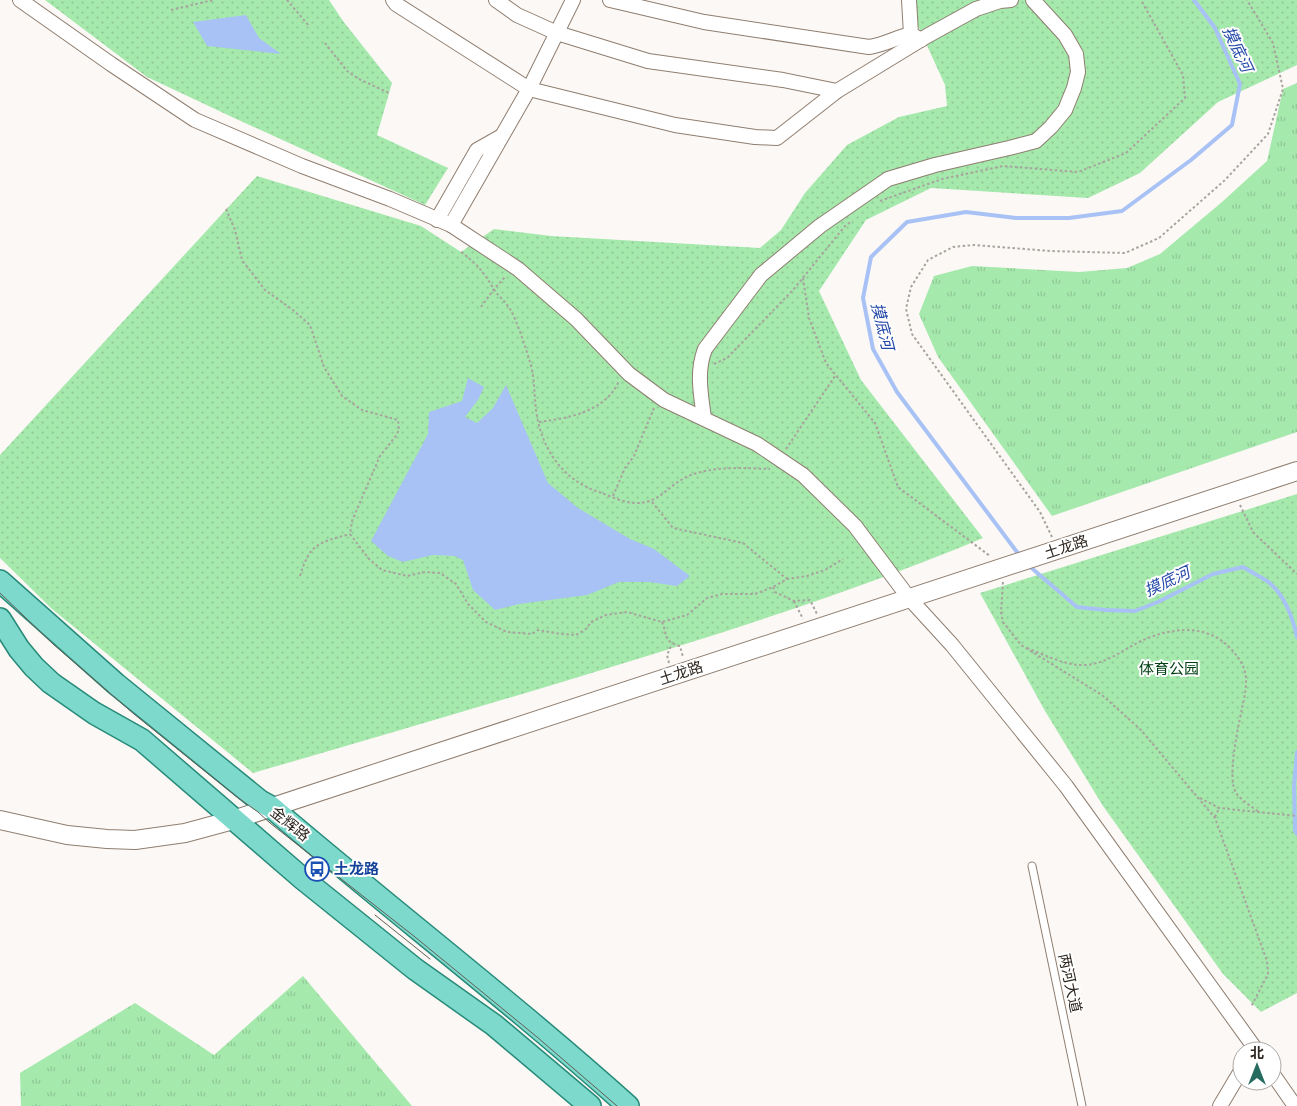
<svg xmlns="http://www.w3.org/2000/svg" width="1297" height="1106" font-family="'Alegreya Sans','Noto Sans SC',sans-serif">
  <defs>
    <pattern id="grass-tufts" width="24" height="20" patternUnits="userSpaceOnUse" patternTransform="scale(1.25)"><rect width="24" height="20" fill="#a6e9ad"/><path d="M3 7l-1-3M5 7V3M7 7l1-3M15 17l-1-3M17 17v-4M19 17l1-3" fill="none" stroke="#8fc895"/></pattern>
    <pattern id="park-dots" width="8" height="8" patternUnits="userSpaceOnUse" patternTransform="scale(1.25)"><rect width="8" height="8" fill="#a6e9ad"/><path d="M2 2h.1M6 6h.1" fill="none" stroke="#8fc895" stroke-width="1.8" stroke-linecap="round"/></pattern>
  </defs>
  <rect width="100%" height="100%" fill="#fcf8f5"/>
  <g fill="url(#grass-tufts)">
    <polygon points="1297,83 1297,432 1052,516 938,357 919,314 934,276 972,266 1079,272 1127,268 1160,254 1222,202 1267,161 1283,89"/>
    <polygon points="303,976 412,1106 21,1106 20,1073 135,1003 214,1055"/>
  </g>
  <g fill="url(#park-dots)">
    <polygon points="45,0 329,0 343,21 392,83 377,135 448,168 425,205 232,117 147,77"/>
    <path d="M914,0h383v65l-79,37 -78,71 -52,25 -157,-10 -65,32 -47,71 42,89 122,158c-122,51 -248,91 -375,130 -118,36 -237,71 -355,105l-201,-164 -52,-51v-103l257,-279 164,50 40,26 33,-23 57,7 209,12 21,-18 24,-37 42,-48 52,-28 48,-11 -2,-21 -31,-68z"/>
    <polygon points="1297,494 1297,993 1261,1012 1223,974 1103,806 1045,711 980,593"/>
  </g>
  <g fill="#a9c2f5">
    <polygon points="246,15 259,38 281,54 207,46 193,22"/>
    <polygon points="468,378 484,387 478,400 465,417 477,423 493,408 506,385 548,483 578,508 630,539 654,549 690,576 677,586 649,582 619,582 587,595 519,604 495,610 473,590 463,560 454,556 433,555 403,562 388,556 371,541 428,434 429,412 462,401"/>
  </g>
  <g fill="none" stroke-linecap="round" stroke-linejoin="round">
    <g stroke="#a9c2f5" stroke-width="4">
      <polyline points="1020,556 897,392 873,349 863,298 871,257 907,222 966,212 1016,218 1069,218 1122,211 1191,160 1232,125 1240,84 1215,28 1194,0"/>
      <path d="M1028,565l49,42 29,3 29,1 23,-9 55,-28 30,-7c8,5 16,9 24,14 17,12 26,37 30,56"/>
      <polyline points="1297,752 1294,785 1295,830 1297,834"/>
    </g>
    <g stroke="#8f7e70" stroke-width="9">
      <polyline id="service" points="1032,866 1082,1106"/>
    </g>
    <g stroke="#8f7e70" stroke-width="16">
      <g id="minor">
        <polyline points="20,0 111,64 195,120 302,166 390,199 451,225 518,269 576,319 629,374 664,400 757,444 803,475 855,526 909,598 952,645 1066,786 1257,1051"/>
        <polyline points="393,0 396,4 529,89 675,125 755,137 777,138 837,91 927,36 976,9 1000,1 1011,0"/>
        <polyline points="496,0 517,15 557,33 648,61 783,80 837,91"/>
        <path d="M610,0l94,22 165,25c15,-2 28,-10 42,-13l10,6"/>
        <polyline points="909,0 911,34"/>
        <polyline points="437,220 477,150 500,137"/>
        <polyline points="451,225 529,89 573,0"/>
        <path d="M704,418c-3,-23 -8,-46 1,-69l56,-74 59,-49 68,-47 47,-14 74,-17 27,-7 15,-14 14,-17 9,-22 4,-16 -2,-18 -11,-19 -32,-35"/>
        <polyline points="1272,1073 1295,1106"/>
        <polyline points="1220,1106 1242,1069"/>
      </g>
    </g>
    <g stroke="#8f7e70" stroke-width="20">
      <polyline id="tertiary" points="0,820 67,835 107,839 135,840 185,833 233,820 1297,471"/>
    </g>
    <g stroke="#288a79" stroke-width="24">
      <g id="primary">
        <path d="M0,581l116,103 144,117 11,6c118,101 241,195 357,299"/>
        <polyline points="0,619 19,649 34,667 51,683 94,713 142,740 303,879 415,969 494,1025 590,1106"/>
      </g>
    </g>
    <g stroke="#a8a39e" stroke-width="2" stroke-dasharray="2.5 2.5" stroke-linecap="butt">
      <polyline points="287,0 309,26"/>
      <polyline points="171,10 213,0"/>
      <polyline points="325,43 347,71 359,79 389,93"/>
      <polyline points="880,201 942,179 1003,166 1078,172 1126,153 1185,98 1183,75 1141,0"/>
      <polyline points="226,209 235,230 242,260 265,290 293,310 310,325 324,367 342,396 362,410 398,420 399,430 395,437 380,456 352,521 350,534 369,559 382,570 407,576 425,572 440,573 456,584 468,604 486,622 507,632 532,634 538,630 561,634 576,635 586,629 591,622 606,615 627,612 662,622 687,615 707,598 722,594 755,594 773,587 787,579 807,576 825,570 843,559"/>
      <path d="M461,252c15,11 23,20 32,36 5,8 12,13 17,21 8,14 15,37 20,53 5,16 4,32 6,48 5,38 26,70 63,82 11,4 25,11 36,11 26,1 34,-20 56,-28 24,-9 54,-7 79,-6"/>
      <polyline points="803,278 809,318 826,363 875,423 898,487 990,556"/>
      <polyline points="481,307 494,289 506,276"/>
      <polyline points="714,364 727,358 793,290 845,226 852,221"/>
      <path d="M539,422c30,-4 66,-10 80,-41"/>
      <polyline points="786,449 835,376"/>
      <polyline points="613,496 625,468 634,456 654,408"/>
      <polyline points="652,502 673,528 743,543 787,579"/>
      <polyline points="1240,505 1253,532 1297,574"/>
      <polyline points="1052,537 1040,512 912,334 906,309 911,287 928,260 953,247 974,245 1050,251 1125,253 1159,238 1225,180 1268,134 1283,89 1273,43 1247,0"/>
      <path d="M300,576c10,-33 18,-33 50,-42"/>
      <polyline points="1003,582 1001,612 1003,622 1021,645 1102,695 1141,730 1215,818 1267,961 1268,974 1251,1007"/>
      <polyline points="773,587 775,592 794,601 810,600 817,614"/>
      <polyline points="794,601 803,619"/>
      <path d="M662,622c6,13 0,19 18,24l3,11"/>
      <path d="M1027,648c20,8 45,21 66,16 18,-4 32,-15 48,-23 31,-14 67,-18 91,9 15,17 16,27 12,49 -4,20 -18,77 -8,94 5,7 16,14 23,19"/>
      <polyline points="669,663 667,655 672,644"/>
      <polyline points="1200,798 1219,808 1297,816"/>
      <polyline points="1215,817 1219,808"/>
    </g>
    <use href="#service" stroke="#fff" stroke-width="7"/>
    <use href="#minor" stroke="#fff" stroke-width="14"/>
    <use href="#tertiary" stroke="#fff" stroke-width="18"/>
    <use href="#primary" stroke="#7cd9cb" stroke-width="21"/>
    <g stroke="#625c56" stroke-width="1">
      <polyline points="0,593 53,644 134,714 237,797 258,812 270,823 415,937 537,1037 617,1106"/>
      <polyline points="375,915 430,959"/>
    </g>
  </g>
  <defs>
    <g id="bus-ring" transform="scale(1.25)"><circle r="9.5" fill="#fff" stroke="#1a4fb4" stroke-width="1.5"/><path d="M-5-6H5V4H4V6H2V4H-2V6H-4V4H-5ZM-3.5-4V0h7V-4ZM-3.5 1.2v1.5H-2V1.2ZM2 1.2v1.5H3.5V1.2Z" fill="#1a4fb4"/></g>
  </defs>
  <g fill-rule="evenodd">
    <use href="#bus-ring" x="317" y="869"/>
  </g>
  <g text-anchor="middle" stroke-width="4" stroke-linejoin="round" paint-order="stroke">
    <g font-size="15" fill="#2e2721" stroke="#fff">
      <text transform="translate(1066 547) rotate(-18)" y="5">土龙路</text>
      <text transform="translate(681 673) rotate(-18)" y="5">土龙路</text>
      <text transform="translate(290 824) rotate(39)" y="5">金辉路</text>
      <text transform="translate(1070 983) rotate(78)" y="5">两河大道</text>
    </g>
    <g font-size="15" fill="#014012" stroke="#fff">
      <text x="1169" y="674">体育公园</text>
    </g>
    <g font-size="15" font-weight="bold" fill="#164399" stroke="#fff" text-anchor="start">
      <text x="334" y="874">土龙路</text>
    </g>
    <g font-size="16" font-style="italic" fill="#2348a7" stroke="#fff">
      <text transform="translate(1238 49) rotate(65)" y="6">摸底河</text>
      <text transform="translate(883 326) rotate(76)" y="6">摸底河</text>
      <text transform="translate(1167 581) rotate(-25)" y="6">摸底河</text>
    </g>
  </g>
  <g transform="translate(1257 1066)"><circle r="24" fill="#ffffff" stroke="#aba9a6"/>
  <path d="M0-4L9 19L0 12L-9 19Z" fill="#256b5f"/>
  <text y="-8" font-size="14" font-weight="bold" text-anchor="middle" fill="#2e2721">北</text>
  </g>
</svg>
